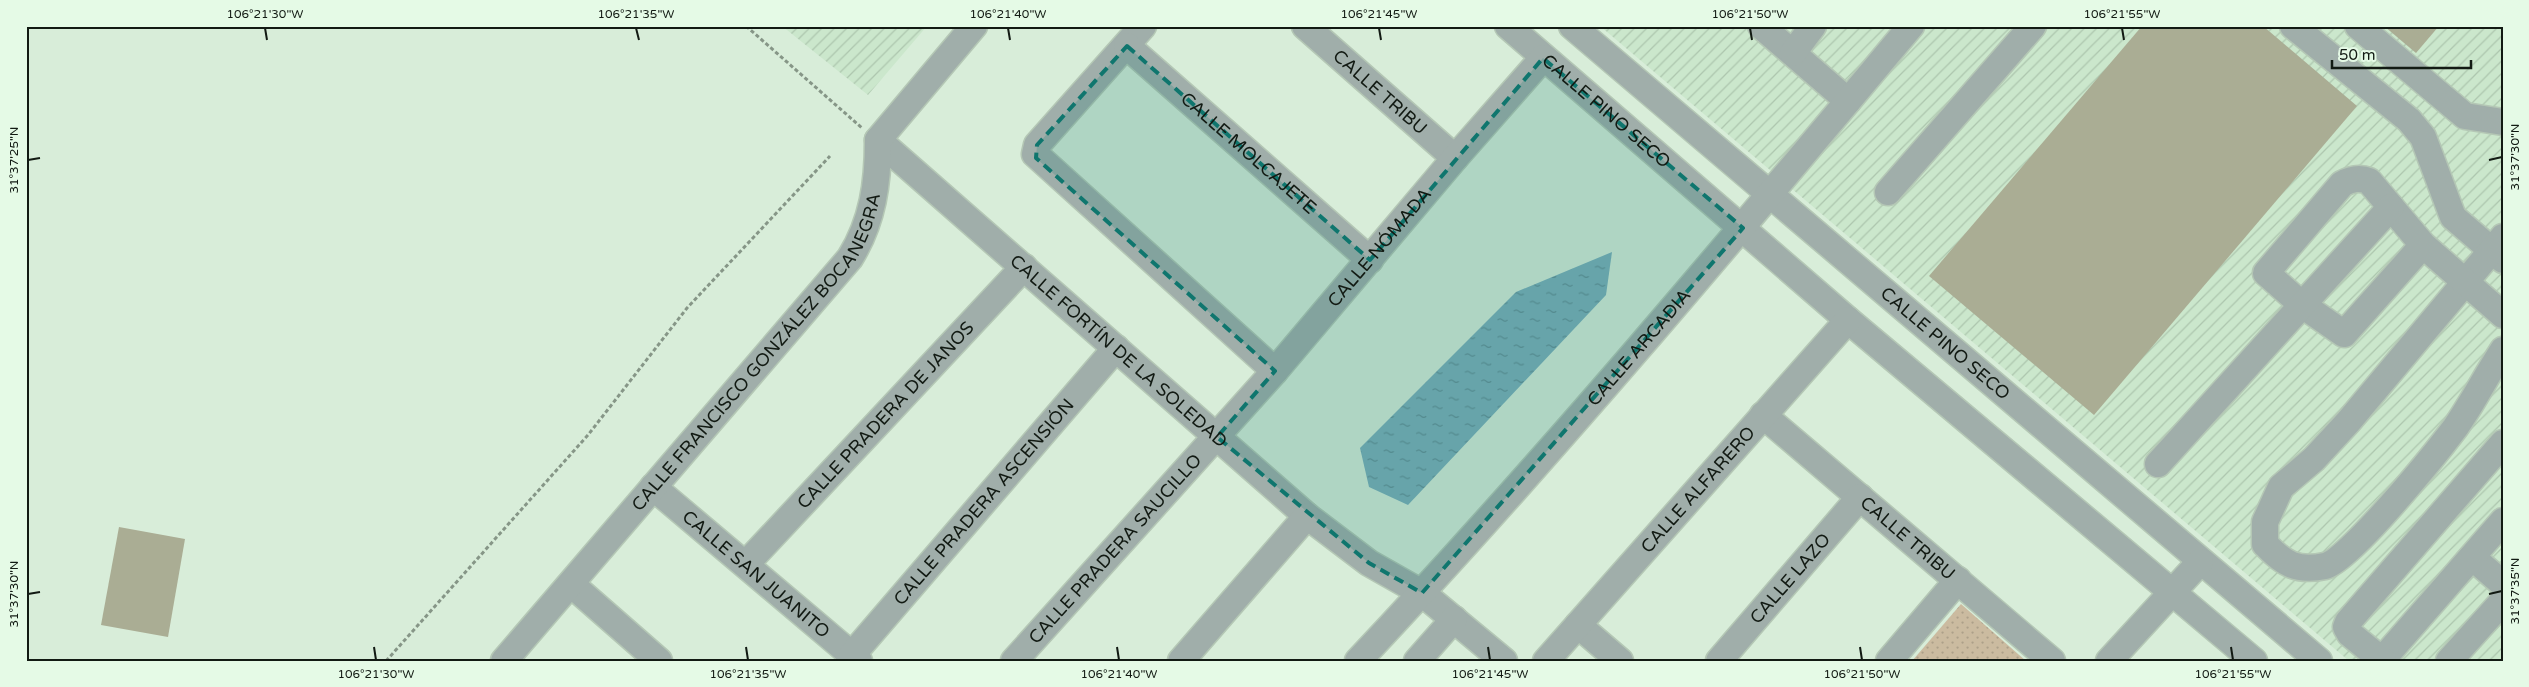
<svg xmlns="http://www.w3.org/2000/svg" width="2529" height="687" font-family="'Varela Round',sans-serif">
  <defs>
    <pattern id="industrial-furrows" width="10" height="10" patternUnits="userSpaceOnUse" patternTransform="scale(1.25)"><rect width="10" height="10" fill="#cbe7cc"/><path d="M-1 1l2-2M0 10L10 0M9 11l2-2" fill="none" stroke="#adc6ae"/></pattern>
    <pattern id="park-dots" width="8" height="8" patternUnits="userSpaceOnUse" patternTransform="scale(1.25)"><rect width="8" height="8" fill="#cbbba0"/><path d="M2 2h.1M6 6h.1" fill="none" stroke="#ada089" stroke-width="1.8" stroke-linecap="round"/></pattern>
    <pattern id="water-ripples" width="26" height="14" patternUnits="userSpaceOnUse" patternTransform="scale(1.25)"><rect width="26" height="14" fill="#7db0ba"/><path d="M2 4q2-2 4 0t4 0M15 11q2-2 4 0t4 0" fill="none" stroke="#658e96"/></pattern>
  </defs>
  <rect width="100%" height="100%" fill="#d8edd9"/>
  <g fill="url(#industrial-furrows)">
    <polygon points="782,26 927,26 868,95"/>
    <polygon points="1600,26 2503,26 2503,661 2349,661"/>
  </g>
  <polygon fill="url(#park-dots)" points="1961,604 2026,661 1912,661"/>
  <polygon fill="url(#water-ripples)" points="1612,252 1606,295 1408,505 1369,487 1360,448 1516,292"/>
  <g fill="#aaad94">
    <polygon points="2142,26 2263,26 2357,106 2094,415 1929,276"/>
    <polygon points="2384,26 2439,26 2416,53"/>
    <polygon points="119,527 185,539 168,637 101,625"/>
  </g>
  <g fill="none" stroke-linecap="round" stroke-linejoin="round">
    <g stroke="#b4c7b5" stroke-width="29">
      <g id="minor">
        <polyline points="1143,26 1037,145 1035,154 1275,371"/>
        <path id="s1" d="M1305,26l150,132"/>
        <path id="s2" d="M1508,26l340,294 406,341"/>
        <path id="s3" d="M1572,26l747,635"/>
        <polyline points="1761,26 1848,101"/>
        <polyline points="2293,26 2409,120 2423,137 2453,217 2503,260"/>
        <polyline points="2358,26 2465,116 2503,122"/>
        <path id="s4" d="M1127,46l243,214"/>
        <polyline points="1793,53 1813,26"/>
        <path id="s5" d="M878,140l429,376 62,47 53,30 82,68"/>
        <polyline points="1888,192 2033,26"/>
        <path d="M2503,237l-154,184 -35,38 -33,28 -16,35v22c19,20 32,28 60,22 24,-5 112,-114 130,-138 17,-24 31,-52 48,-78"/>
        <path d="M2423,245l-79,89 -43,-30 -35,-31 76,-89c9,-5 17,-7 27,-3l54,64 80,70"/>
        <path id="s6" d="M1763,415l289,246"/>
        <polyline points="2158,464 2391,207"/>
        <path id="s7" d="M653,487l206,174"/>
        <polyline points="2472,557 2503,584"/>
        <path id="s8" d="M746,564l278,-297"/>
        <polyline points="571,584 659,661"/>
        <polyline points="1578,625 1620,661"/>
        <path id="s9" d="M852,655l264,-307"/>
        <polyline points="2382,660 2503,521"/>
        <path id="s10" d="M504,661l346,-403c23,-37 28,-75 28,-118l96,-114"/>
        <path id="s11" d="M1014,661l261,-290 180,-213 88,-100"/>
        <polyline points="1181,661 1307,516"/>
        <path id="s12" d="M1358,661c192,-204 373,-420 553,-635"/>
        <polyline points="1417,661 1454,619"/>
        <path id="s13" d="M1546,661l302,-341"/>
        <path id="s14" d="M1719,661l141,-164"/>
        <polyline points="1889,661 1958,580"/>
        <polyline points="2109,661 2200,562"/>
        <polyline points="2383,661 2350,634 2346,627 2348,622 2503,443"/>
        <polyline points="2449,661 2503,601"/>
      </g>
    </g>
    <g stroke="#869687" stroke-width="3" stroke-dasharray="4 2.5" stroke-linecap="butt">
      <polyline points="746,26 862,128"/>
      <polyline points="386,661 588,435 687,308 830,156"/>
    </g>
    <use href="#minor" stroke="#a0aeaa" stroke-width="26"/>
  </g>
  <path fill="#0f766e" fill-opacity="0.2" stroke="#0f766e" stroke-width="4" stroke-dasharray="10 6" stroke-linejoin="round" d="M1127,46l243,214 173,-202 200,170 -321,365 -53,-30 -152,-126 58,-66 -239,-213 1,-13z"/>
  <path fill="none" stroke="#121a13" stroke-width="2" d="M265,28l2,12M636,28l3,12M1008,28l2,12M1379,28l2,12M1750,28l2,12M2122,28l2,12M28,160l12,-2M2489,160l13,-3M28,594l12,-2M2489,594l13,-3M374,647l2,13M746,647l2,13M1117,647l2,13M1488,647l2,13M1860,647l2,13M2231,647l2,13"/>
  <g text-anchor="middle" stroke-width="4" stroke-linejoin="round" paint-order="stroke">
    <g font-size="18" fill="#121a13" stroke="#e5fae6">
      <text dy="6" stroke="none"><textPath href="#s1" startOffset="100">CALLE TRIBU</textPath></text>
      <text dy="6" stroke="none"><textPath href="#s2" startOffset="130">CALLE PINO SECO</textPath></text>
      <text dy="6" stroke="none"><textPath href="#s4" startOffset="162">CALLE MOLCAJETE</textPath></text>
      <text dy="6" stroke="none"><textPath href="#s11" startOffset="552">CALLE NÓMADA</textPath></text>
      <text dy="6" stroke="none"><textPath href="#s3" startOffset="490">CALLE PINO SECO</textPath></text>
      <text dy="6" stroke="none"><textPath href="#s12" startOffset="421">CALLE ARCADIA</textPath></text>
      <text dy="6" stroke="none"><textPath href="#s10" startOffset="401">CALLE FRANCISCO GONZÁLEZ BOCANEGRA</textPath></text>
      <text dy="6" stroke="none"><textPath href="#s5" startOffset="320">CALLE FORTÍN DE LA SOLEDAD</textPath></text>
      <text dy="6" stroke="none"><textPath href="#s8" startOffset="204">CALLE PRADERA DE JANOS</textPath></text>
      <text dy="6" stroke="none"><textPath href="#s13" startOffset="229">CALLE ALFARERO</textPath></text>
      <text dy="6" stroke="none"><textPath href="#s9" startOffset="202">CALLE PRADERA ASCENSIÓN</textPath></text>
      <text dy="6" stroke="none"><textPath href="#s6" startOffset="190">CALLE TRIBU</textPath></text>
      <text dy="6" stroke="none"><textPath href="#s11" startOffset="151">CALLE PRADERA SAUCILLO</textPath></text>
      <text dy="6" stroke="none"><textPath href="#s7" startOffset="135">CALLE SAN JUANITO</textPath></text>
      <text dy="6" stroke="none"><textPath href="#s14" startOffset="109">CALLE LAZO</textPath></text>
    </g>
  </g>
  <rect width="2529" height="687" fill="none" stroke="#e5fae6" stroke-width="55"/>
  <path d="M2332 60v8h139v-8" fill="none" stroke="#121a13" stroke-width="2.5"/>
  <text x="2339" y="60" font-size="15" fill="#121a13" stroke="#e5fae6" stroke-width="4" paint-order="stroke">50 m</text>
  <rect x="28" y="28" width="2474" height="632" fill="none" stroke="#121a13" stroke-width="2"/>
  <g font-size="12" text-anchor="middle" fill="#121a13">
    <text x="265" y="18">106°21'30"W</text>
    <text x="636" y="18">106°21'35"W</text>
    <text x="1008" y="18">106°21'40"W</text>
    <text x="1379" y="18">106°21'45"W</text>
    <text x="1750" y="18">106°21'50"W</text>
    <text x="2122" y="18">106°21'55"W</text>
    <text transform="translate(2515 157) rotate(-90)" y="4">31°37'30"N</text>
    <text transform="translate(14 160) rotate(-90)" y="4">31°37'25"N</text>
    <text transform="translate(2515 591) rotate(-90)" y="4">31°37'35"N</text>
    <text transform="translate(14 594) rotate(-90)" y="4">31°37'30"N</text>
    <text x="376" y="678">106°21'30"W</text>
    <text x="748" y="678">106°21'35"W</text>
    <text x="1119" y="678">106°21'40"W</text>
    <text x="1490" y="678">106°21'45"W</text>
    <text x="1862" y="678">106°21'50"W</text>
    <text x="2233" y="678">106°21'55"W</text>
  </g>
</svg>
